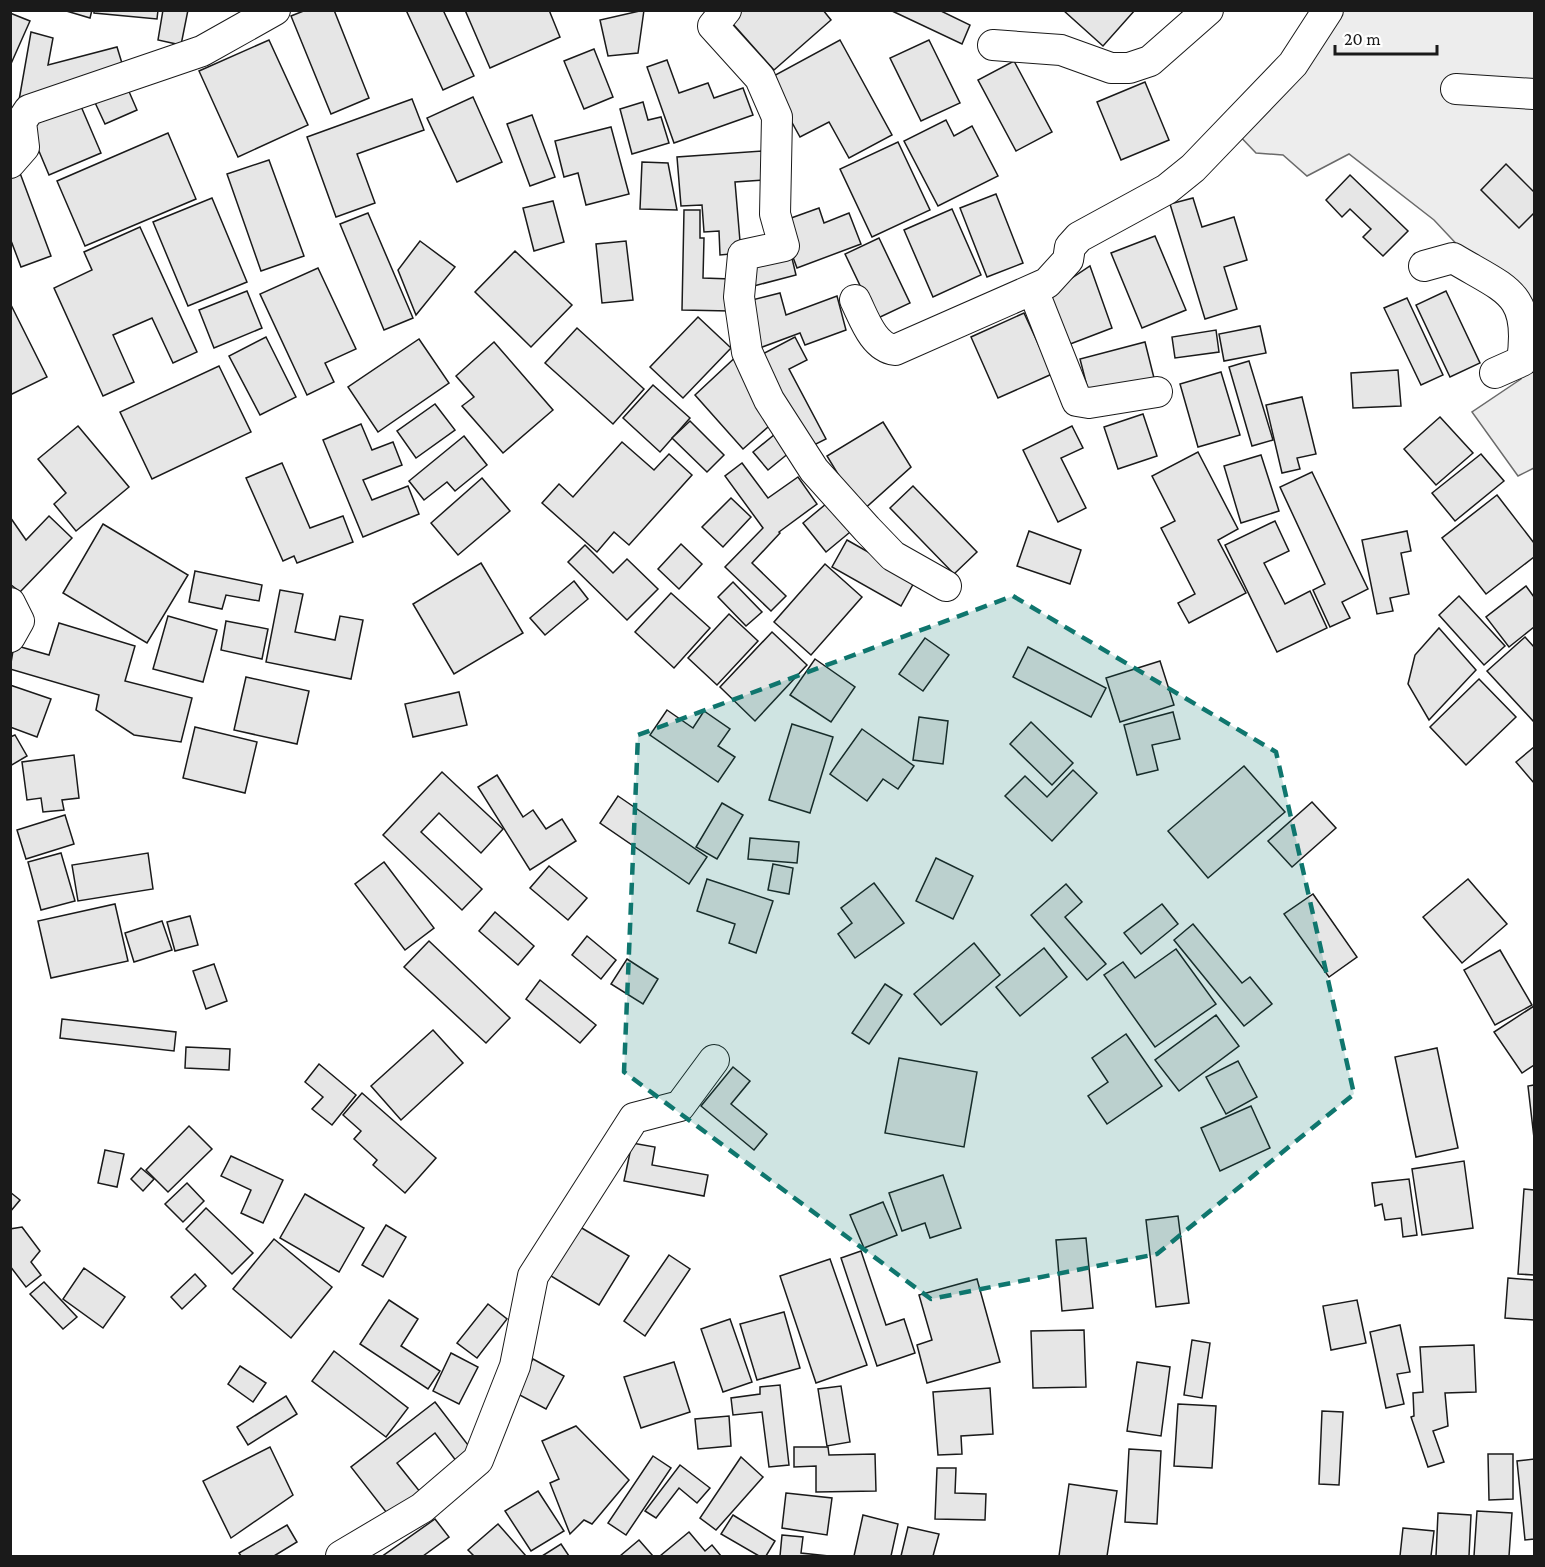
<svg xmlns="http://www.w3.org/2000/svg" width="1545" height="1567" font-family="'Crimson Pro',serif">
  <rect width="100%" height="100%" fill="#fff"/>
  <polygon fill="#ededed" stroke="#6a6a6a" stroke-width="1.5" points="1338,11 1534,11 1534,468 1518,476 1472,412 1521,379 1513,318 1495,285 1434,220 1349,154 1307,176 1283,155 1256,153 1233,129"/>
  <g fill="#e6e6e6" stroke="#1a1a1a" stroke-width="1.5">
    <polygon points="63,10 92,10 90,18"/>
    <polygon points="94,10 158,10 157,19 94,13"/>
    <polygon points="163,10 188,10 181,45 158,40"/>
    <polygon points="306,10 334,10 369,98 331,114 291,16"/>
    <polygon points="406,10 443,10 474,76 443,90"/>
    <polygon points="465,10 549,10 560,37 490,68"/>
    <polygon points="644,10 638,53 608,56 600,20"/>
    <polygon points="730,10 823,10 831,20 774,70 725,15"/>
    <polygon points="890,10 939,10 970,25 962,44"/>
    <polygon points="1063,10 1135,10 1103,46"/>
    <polygon points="10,13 30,21 10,66"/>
    <polygon points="31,32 53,38 48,65 117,47 125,73 18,106"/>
    <polygon points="269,40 308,125 238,157 199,71"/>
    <polygon points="840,40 892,135 849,158 829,122 800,137 768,79"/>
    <polygon points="929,40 960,103 921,121 890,58"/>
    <polygon points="594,49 613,97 584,109 564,61"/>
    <polygon points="667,60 679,93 708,83 714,98 743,88 753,115 674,143 647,67"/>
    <polygon points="1014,61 1052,132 1016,151 978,80"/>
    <polygon points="124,80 137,110 105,124 91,94"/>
    <polygon points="1145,82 1169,140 1121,160 1097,102"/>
    <polygon points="473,97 502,162 457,182 427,118"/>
    <polygon points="412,99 424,130 357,154 375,203 336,217 307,137"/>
    <polygon points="643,102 648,120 661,117 669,143 632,154 620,109"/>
    <polygon points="80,104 101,153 49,175 28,125"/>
    <polygon points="532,115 555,177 530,186 507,124"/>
    <polygon points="946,120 954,136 972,126 998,176 938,206 904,141"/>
    <polygon points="611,127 629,194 586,205 578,173 564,177 555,141"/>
    <polygon points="168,133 196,199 85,246 57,181"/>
    <polygon points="898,142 930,210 872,237 840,169"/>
    <polygon points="762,151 764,180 735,182 741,253 720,255 719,231 704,232 702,205 681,206 677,157"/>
    <polygon points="269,160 304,256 261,271 227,174"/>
    <polygon points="642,162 668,163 677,210 640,209"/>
    <polygon points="1506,164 1534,192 1534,213 1519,228 1481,190"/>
    <polygon points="17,165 51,256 21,267 10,238 10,167"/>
    <polygon points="1350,175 1408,231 1383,256 1363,237 1371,229 1350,209 1342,217 1326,200"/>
    <polygon points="996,194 1023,263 987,277 960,208"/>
    <polygon points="212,198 247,282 188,306 153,222"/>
    <polygon points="1193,198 1202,227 1234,217 1247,260 1224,267 1237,309 1205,319 1170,204"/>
    <polygon points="553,201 564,242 534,251 523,208"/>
    <polygon points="819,208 824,223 849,213 861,244 797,268 780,222"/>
    <polygon points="952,209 981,275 933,297 904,230"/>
    <polygon points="684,210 700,210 700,238 704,238 703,278 731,279 730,311 682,310"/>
    <polygon points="368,213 413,318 384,330 340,224"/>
    <polygon points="140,227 197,352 173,363 152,318 113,335 134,382 103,396 54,288 92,270 84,252"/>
    <polygon points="1155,236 1186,310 1142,328 1111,253"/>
    <polygon points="879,238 910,303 876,319 845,254"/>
    <polygon points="420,241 455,267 416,315 398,270"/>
    <polygon points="626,241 633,300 602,303 596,244"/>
    <polygon points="790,250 796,275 750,287 743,262"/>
    <polygon points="515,251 572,305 531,347 475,292"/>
    <polygon points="1090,266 1112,328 1065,346 1045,296"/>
    <polygon points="318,268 356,349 325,363 334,382 307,395 260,294"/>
    <polygon points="247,291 262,328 214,348 199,310"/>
    <polygon points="1446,291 1480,363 1450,377 1416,305"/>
    <polygon points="780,293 786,315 837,296 846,330 805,345 800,333 757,349 744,302"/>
    <polygon points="1407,298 1443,375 1421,385 1384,308"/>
    <polygon points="10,303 47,377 10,395"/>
    <polygon points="1024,313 1052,374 998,398 971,337"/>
    <polygon points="698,317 731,348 683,398 650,367"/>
    <polygon points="1260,326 1266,353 1224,361 1219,334"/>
    <polygon points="577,328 644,389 613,424 545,363"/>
    <polygon points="1216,330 1219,352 1175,358 1172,337"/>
    <polygon points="266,337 296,397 260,415 229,356"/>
    <polygon points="795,337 807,360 789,369 826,439 808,448 759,356"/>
    <polygon points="419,339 449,383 378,432 348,387"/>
    <polygon points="494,342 553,410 503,453 462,406 474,397 456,376"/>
    <polygon points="1145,342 1154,378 1089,394 1080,359"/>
    <polygon points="740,353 776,420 743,449 695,395"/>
    <polygon points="1249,361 1273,440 1252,446 1229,367"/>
    <polygon points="219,366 251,432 152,479 120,412"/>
    <polygon points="1398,370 1401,406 1353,408 1351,373"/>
    <polygon points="1221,372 1240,435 1198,447 1180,384"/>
    <polygon points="653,385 690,418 660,452 623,418"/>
    <polygon points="1302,397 1316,454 1297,458 1300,469 1282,473 1266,405"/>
    <polygon points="435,404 455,430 416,458 397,431"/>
    <polygon points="1143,414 1157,456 1118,469 1104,427"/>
    <polygon points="1440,417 1473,453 1436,485 1404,449"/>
    <polygon points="690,421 724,455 707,472 672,438"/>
    <polygon points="883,422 911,467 861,512 827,456"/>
    <polygon points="361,424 372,450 393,442 402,465 363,480 372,500 408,486 419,514 363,537 323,440"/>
    <polygon points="78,426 129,487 76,531 54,504 66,493 38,459"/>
    <polygon points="1072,426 1083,448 1061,458 1086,508 1058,522 1023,450"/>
    <polygon points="780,430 795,448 768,470 753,452"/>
    <polygon points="464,436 487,465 455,491 447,482 424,500 409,481"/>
    <polygon points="622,442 654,470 669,454 692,475 629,545 614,532 597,552 542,503 559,484 573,497"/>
    <polygon points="1198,452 1238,529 1218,540 1246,593 1189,623 1178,603 1195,594 1161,528 1175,521 1152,476"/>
    <polygon points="1481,454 1504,481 1455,521 1432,493"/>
    <polygon points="1261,455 1279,511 1241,523 1224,466"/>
    <polygon points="282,463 310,528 343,516 353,542 297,563 294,556 283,561 246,478"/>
    <polygon points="742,463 768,498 798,477 817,504 779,532 780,533 752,563 786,596 771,611 725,567 763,528 725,476"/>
    <polygon points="1312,472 1368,589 1342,602 1350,618 1330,627 1313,590 1325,584 1280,487"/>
    <polygon points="482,478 510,511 458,555 431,523"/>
    <polygon points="913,486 977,552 954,574 890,508"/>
    <polygon points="1497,495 1534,543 1534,557 1486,594 1442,538"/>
    <polygon points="731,498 751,517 723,547 702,527"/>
    <polygon points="832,499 855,528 826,552 803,523"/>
    <polygon points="49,516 72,538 20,592 10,584 10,517 26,540"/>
    <polygon points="1275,521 1289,551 1264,563 1285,604 1310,591 1327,628 1277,652 1225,545"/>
    <polygon points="103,524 188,575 147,643 63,593"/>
    <polygon points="1029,531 1081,550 1070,584 1017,566"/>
    <polygon points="1407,531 1411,551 1401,553 1409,594 1390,598 1393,611 1377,614 1362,540"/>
    <polygon points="847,540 916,579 901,606 832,567"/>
    <polygon points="681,544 702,564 679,589 658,569"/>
    <polygon points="585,545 613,573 627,559 658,589 627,620 568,562"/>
    <polygon points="481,563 523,633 454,674 413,604"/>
    <polygon points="825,564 862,597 811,655 774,622"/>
    <polygon points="195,571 262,585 259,601 226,595 222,609 189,602"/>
    <polygon points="574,581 588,599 545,635 530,618"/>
    <polygon points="733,582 762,612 746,626 718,597"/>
    <polygon points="1526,586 1534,597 1534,627 1509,647 1486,617"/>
    <polygon points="280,590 303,594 295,632 335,640 340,616 363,620 351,679 266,662"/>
    <polygon points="671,593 710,628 674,668 635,632"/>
    <polygon points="1459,596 1505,646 1484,665 1439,615"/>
    <polygon points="729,614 758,641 717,685 688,658"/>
    <polygon points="168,616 217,630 203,682 153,669"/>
    <polygon points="226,621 268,629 262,659 221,650"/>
    <polygon points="59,623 135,646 125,681 192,698 181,742 134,735 96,710 99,695 10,669 14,645 49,655"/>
    <polygon points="1439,628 1476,670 1429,720 1408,684 1415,655"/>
    <polygon points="772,632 807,665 755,721 720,687"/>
    <polygon points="1525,637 1534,647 1534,722 1487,671"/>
    <polygon points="925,638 949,655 923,691 899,674"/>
    <polygon points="1028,647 1106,688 1091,717 1013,677"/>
    <polygon points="815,659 855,687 831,722 790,695"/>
    <polygon points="1160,661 1174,705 1120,722 1106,678"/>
    <polygon points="246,677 309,691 297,744 234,730"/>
    <polygon points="1479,679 1516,717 1466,765 1430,727"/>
    <polygon points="10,685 51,699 37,737 10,727"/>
    <polygon points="459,692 467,725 413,737 405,704"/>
    <polygon points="667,710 693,728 704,711 730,729 718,746 735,757 718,782 650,735"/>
    <polygon points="1173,712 1180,739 1152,745 1158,770 1137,775 1124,725"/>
    <polygon points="919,717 948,721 943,764 913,760"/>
    <polygon points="1031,722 1073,763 1052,785 1010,744"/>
    <polygon points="792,724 833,737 810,813 769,800"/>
    <polygon points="195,727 257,742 245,793 183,778"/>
    <polygon points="862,729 914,766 898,789 883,779 867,801 830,774"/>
    <polygon points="15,735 27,756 10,766 10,737"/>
    <polygon points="1534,747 1534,783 1516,762"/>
    <polygon points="74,755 79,798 62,800 64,810 43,812 41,798 27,800 22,762"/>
    <polygon points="1244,766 1285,812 1208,878 1168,831"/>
    <polygon points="1073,770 1097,793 1052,841 1005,796 1025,776 1047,797"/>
    <polygon points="442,772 503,829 481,853 439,813 421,832 482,889 462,910 383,835"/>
    <polygon points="497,775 523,817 533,810 546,829 562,819 576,841 530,870 478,787"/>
    <polygon points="618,796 707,857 689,884 600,823"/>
    <polygon points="1312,802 1336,828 1292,867 1268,841"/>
    <polygon points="722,803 743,815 717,859 696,847"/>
    <polygon points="65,815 74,844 26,859 17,830"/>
    <polygon points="750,838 799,842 797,863 748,859"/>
    <polygon points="61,853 75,901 41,910 28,862"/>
    <polygon points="148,853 153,889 78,901 72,865"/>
    <polygon points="936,858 973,876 953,919 916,901"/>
    <polygon points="384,862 434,928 405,950 355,884"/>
    <polygon points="773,864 793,868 789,894 768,890"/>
    <polygon points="549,866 587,898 568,920 530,888"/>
    <polygon points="707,879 773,901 756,953 729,943 735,924 697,911"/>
    <polygon points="1468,879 1507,924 1462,963 1423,917"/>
    <polygon points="874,883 904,923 855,958 838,934 852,923 841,908"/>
    <polygon points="1066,884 1082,902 1065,917 1106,964 1087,980 1031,915"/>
    <polygon points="1313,894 1357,957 1329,977 1284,914"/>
    <polygon points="115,904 128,961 51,978 38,921"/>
    <polygon points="1162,904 1178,924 1141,954 1124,933"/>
    <polygon points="495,912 534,946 518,965 479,931"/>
    <polygon points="190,916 198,945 175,951 167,922"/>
    <polygon points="162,921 172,950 134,962 125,933"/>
    <polygon points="1193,924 1242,983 1250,977 1272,1004 1244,1026 1174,940"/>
    <polygon points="587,936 616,960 601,979 572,955"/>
    <polygon points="429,941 510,1018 486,1043 404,967"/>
    <polygon points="974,943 1000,975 941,1025 914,994"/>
    <polygon points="1044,948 1067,977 1020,1016 996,987"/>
    <polygon points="1176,949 1216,1004 1155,1047 1104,975 1123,962 1135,978"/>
    <polygon points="1500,950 1532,1005 1495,1025 1464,970"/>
    <polygon points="627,959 658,979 643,1004 611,984"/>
    <polygon points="214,964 227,1001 206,1009 193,971"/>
    <polygon points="540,980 596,1025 580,1043 526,999"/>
    <polygon points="885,984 902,995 869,1044 852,1033"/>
    <polygon points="1534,1006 1534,1065 1522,1073 1494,1032"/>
    <polygon points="1216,1015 1239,1046 1179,1091 1155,1060"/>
    <polygon points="62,1019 176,1032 174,1051 60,1038"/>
    <polygon points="433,1030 463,1063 401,1120 371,1086"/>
    <polygon points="1126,1034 1162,1086 1107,1124 1088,1096 1108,1082 1092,1058"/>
    <polygon points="186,1047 230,1049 229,1070 185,1068"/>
    <polygon points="1437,1048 1458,1148 1416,1157 1395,1057"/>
    <polygon points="899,1058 977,1072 964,1147 885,1133"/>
    <polygon points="1238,1061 1257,1097 1226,1114 1206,1077"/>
    <polygon points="319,1064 356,1095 332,1125 312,1109 323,1097 305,1082"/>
    <polygon points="733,1067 750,1081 731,1104 767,1134 754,1150 701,1106"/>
    <polygon points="1534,1085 1534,1138 1528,1086"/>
    <polygon points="362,1093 436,1158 405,1193 373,1165 377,1160 354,1139 361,1131 343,1115"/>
    <polygon points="1251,1106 1270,1148 1220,1171 1201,1128"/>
    <polygon points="189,1126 212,1149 168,1192 146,1170"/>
    <polygon points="632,1143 655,1147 652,1165 708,1175 704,1196 624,1181"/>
    <polygon points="105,1150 124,1154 117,1187 98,1183"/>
    <polygon points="231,1156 283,1180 263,1223 241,1213 251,1190 221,1176"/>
    <polygon points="1464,1161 1473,1228 1422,1235 1412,1169"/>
    <polygon points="141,1168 154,1179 143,1191 131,1179"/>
    <polygon points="943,1175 961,1228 930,1238 925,1223 902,1231 889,1193"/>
    <polygon points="1409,1179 1417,1235 1403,1237 1401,1218 1385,1220 1382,1204 1375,1206 1372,1183"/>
    <polygon points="187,1183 204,1201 183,1222 165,1204"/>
    <polygon points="1524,1189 1534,1190 1534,1275 1518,1274"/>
    <polygon points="10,1192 20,1200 10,1212"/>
    <polygon points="305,1194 364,1228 339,1272 280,1238"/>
    <polygon points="883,1202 897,1235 864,1248 850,1215"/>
    <polygon points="206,1208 253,1253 232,1274 186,1229"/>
    <polygon points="1178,1216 1189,1303 1156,1307 1146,1220"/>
    <polygon points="575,1224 629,1256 599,1305 546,1273"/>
    <polygon points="386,1225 406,1237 383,1277 362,1265"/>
    <polygon points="22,1227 40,1251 31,1262 41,1275 26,1287 10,1266 10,1229"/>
    <polygon points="1086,1238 1093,1308 1062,1311 1056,1240"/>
    <polygon points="274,1239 332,1287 291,1338 233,1289"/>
    <polygon points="861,1251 886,1325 904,1319 915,1353 877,1366 841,1258"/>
    <polygon points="669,1255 690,1269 645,1336 624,1321"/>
    <polygon points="830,1259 867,1365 816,1383 780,1276"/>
    <polygon points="84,1268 125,1297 103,1328 63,1299"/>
    <polygon points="195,1274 206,1286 182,1309 171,1297"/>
    <polygon points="1508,1278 1534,1280 1534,1320 1505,1318"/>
    <polygon points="977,1279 1000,1362 927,1383 917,1345 932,1340 919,1295"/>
    <polygon points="44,1282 77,1317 63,1329 30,1294"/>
    <polygon points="389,1300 418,1319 401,1346 440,1371 428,1389 360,1344"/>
    <polygon points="1357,1300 1366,1343 1331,1350 1323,1306"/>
    <polygon points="488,1304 507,1319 477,1358 457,1343"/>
    <polygon points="784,1312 800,1368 757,1380 740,1324"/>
    <polygon points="730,1319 752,1382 723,1392 701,1329"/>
    <polygon points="1400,1325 1410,1372 1397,1374 1404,1404 1386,1408 1370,1332"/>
    <polygon points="1084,1330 1086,1387 1033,1388 1031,1331"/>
    <polygon points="1192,1340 1210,1343 1202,1398 1184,1395"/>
    <polygon points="1474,1345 1476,1392 1445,1393 1448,1426 1433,1431 1444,1462 1428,1467 1411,1417 1414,1416 1413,1393 1423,1392 1420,1347"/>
    <polygon points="334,1351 408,1408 386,1437 312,1381"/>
    <polygon points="451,1353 478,1367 459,1404 433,1391"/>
    <polygon points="533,1359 564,1376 546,1409 514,1392"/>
    <polygon points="674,1362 690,1412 641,1428 624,1377"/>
    <polygon points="1137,1362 1170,1367 1161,1436 1127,1431"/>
    <polygon points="240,1366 266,1383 253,1402 228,1384"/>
    <polygon points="780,1385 789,1465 769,1467 762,1412 733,1415 731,1398 760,1394 760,1387"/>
    <polygon points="841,1386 850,1442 827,1446 818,1389"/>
    <polygon points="990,1388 993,1434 961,1436 962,1454 938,1455 933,1392"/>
    <polygon points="286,1396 297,1414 248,1445 237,1427"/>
    <polygon points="435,1402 478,1458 463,1470 435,1433 397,1463 421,1493 390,1517 351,1467"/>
    <polygon points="1178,1404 1216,1406 1212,1468 1174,1466"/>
    <polygon points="1322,1411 1343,1412 1339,1485 1319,1484"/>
    <polygon points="729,1416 731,1446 698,1449 695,1419"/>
    <polygon points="576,1426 629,1480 592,1524 584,1520 570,1534 550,1483 559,1479 542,1441"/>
    <polygon points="270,1447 293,1495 231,1538 203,1481"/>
    <polygon points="794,1447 828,1447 829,1455 875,1454 876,1491 816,1492 816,1466 794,1467"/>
    <polygon points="1129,1449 1161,1451 1157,1524 1125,1522"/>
    <polygon points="1488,1454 1513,1454 1513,1499 1489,1500"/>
    <polygon points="653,1456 671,1468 626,1535 608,1523"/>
    <polygon points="741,1457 763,1477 716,1530 700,1518"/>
    <polygon points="1534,1459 1534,1539 1525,1540 1517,1461"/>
    <polygon points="680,1465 710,1488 697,1503 679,1488 656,1518 645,1511"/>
    <polygon points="937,1468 956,1468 955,1493 986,1494 985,1520 935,1519"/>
    <polygon points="1069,1484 1117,1491 1107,1556 1059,1556"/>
    <polygon points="538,1491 564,1531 531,1551 505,1511"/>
    <polygon points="786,1493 832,1498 827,1535 782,1528"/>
    <polygon points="1477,1511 1512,1513 1509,1556 1474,1556"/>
    <polygon points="1438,1513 1471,1515 1469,1556 1436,1556"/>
    <polygon points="733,1515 775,1541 766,1556 759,1556 721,1534"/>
    <polygon points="863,1515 898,1524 891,1556 854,1556"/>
    <polygon points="435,1519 449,1537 423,1556 386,1556 384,1555"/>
    <polygon points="498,1524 526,1556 474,1556 468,1550"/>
    <polygon points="287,1525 297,1542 274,1556 241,1556 239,1553"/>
    <polygon points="908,1527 939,1534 933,1556 901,1556"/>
    <polygon points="1403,1528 1434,1531 1431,1556 1400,1556"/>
    <polygon points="689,1532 705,1551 712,1545 721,1556 660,1556"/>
    <polygon points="782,1535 803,1537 801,1553 829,1556 780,1556"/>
    <polygon points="639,1540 653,1556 620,1556"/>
    <polygon points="561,1544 569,1556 542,1556"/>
  </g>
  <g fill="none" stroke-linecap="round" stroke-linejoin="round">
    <g stroke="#1a1a1a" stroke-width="32">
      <g id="street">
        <polyline points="726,10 713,26 760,78 777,117 775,214 784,246 743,255 739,297 747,352 769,400 814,470 867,529 893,556 946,586"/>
        <polyline points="993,45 1061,50 1111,68 1129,68 1150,61 1208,10"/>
        <polyline points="1456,89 1534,94"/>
        <polyline points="10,163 24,147 21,122 29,110 202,51 275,10"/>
        <path d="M1424,266l29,-8c53,32 79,34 69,103l-27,12"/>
        <polyline points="1033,290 1077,401 1089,403 1157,392"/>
        <path d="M855,300c9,18 18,47 40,50l152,-67 21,-23 2,-13 9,-10 88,-48 26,-21 100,-104 35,-54"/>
        <polyline points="10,603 19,621 10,637"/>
        <polyline points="341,1556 422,1508 478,1460 515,1366 533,1276 634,1118 680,1106 714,1060"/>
      </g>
    </g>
    <use href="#street" stroke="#fff" stroke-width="30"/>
  </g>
  <path fill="#0f766e" fill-opacity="0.2" stroke="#0f766e" stroke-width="4.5" stroke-dasharray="12 8" stroke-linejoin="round" d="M1013,596l263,156 78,342 -197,160 -226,45 -307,-227 14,-337z"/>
  <rect width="1545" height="1567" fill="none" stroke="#1a1a1a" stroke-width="24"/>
  <path d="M1335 45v9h102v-9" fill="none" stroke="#1a1a1a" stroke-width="3"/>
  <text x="1344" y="45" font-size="18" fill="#1a1a1a" stroke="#ffffff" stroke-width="4.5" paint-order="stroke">20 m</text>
</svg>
